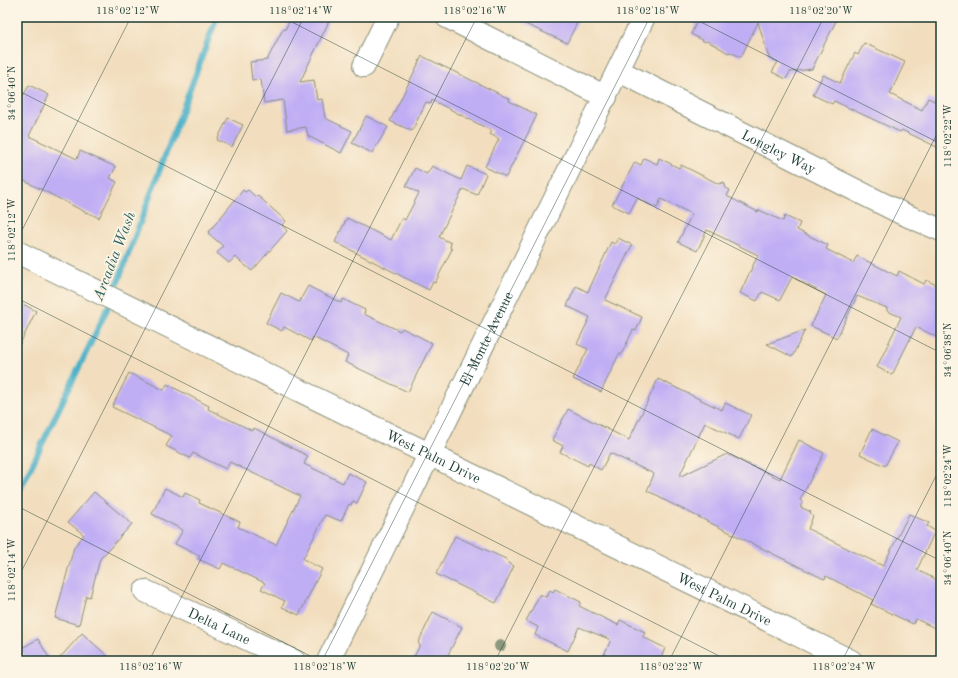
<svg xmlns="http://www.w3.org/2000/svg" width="958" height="678" font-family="'Old Standard TT',serif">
  <rect width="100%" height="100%" fill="#fcf5e5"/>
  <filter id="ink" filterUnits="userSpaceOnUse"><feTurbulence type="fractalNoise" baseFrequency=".025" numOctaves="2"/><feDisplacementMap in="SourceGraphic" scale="8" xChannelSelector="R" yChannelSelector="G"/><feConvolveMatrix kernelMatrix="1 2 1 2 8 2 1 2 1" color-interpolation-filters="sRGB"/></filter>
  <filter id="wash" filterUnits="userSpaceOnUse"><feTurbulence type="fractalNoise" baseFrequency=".012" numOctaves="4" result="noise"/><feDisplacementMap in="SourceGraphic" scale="16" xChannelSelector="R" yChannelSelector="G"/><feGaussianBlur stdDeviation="0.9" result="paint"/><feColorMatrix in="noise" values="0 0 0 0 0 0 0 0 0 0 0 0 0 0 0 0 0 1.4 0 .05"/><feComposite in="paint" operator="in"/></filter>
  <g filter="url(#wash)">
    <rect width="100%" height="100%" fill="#f2debe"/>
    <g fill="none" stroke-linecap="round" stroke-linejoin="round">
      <polyline stroke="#49b0c8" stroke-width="6" points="17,496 110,303 217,17"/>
    </g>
    <g id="blocks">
      <g fill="#c0aef5">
        <polygon points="291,17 331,17 300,82 314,80 317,100 322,99 325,118 352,131 341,153 308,136 306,127 287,130 283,100 264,103 261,79 252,80 250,62 267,60 283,29 285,30"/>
        <polygon points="510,17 580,17 567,43"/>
        <polygon points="699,17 838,17 812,69 790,72 786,79 772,72 778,62 769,58 758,22 741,57 730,52 728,53 720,48 707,41 705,42 691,34"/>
        <polygon points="864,43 905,62 890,94 922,110 928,98 941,104 941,149 902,130 900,132 834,101 832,104 813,95 823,75 840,83 855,53 858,55"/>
        <polygon points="422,56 510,99 509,101 537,115 506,177 485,167 499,139 490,134 492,131 432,100 431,104 426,102 412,131 390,121"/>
        <polygon points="29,85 49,95 29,136 77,159 80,151 116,167 110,178 117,182 99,218 87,212 87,213 17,177 17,108"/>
        <polygon points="366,116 388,127 372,153 352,143"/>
        <polygon points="228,118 243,125 232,147 217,140"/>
        <polygon points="644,158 657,164 659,158 679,168 681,165 719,184 724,182 726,188 730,190 727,196 758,212 759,210 783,221 785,216 800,223 797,230 828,245 826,249 853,263 857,256 897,276 899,271 924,284 926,280 941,287 941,339 916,327 892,375 877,367 901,317 887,311 887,308 857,296 837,338 811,326 826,295 792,277 780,300 762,292 757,301 740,293 758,255 707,230 697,251 678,242 692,214 661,199 657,208 637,198 629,213 612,205 635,162 641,165"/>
        <polygon points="432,166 461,180 467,166 486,174 477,195 463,189 439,237 451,243 450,248 452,249 435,283 433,282 429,290 335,242 347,218 391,240 402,218 405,220 419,193 406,186 415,168 427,174"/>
        <polygon points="243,190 245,192 248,190 256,197 257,195 286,221 282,225 287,231 252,271 235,257 229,263 217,253 223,246 208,233"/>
        <polygon points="618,238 632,245 605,300 642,317 636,331 633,330 621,355 619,354 601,392 573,379 588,349 577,344 590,317 567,306 576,286 588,292 611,242 615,244"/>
        <polygon points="308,286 341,303 343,299 365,310 364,314 400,331 402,328 432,343 408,392 345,362 348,355 313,337 311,341 284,327 282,331 266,323 281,293 299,302"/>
        <polygon points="17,301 36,311 17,350"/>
        <polygon points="805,330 792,357 767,344"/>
        <polygon points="129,373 164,390 167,384 209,406 208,409 253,431 254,428 308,456 304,464 343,483 348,473 367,482 357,503 353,501 351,505 349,504 341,521 325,515 303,559 322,569 299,615 282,607 285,601 261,589 265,583 223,563 220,569 198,559 200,556 175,544 183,530 152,514 165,488 183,497 185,493 200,500 199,503 240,522 238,527 276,545 300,496 230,462 226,469 193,453 190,458 166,446 172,436 112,407"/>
        <polygon points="658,379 722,410 725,403 751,415 739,439 705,423 679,477 727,454 780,479 799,440 824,453 800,500 803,502 800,507 811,512 810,514 813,516 808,529 883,566 909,514 929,523 927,526 935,531 917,570 941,582 941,631 916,619 913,624 871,604 873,600 826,576 825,579 822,578 660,498 661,497 647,491 654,474 610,453 601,470 589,463 588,466 560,452 563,446 552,440 568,409 629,440"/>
        <polygon points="872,429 898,442 885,466 860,454"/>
        <polygon points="94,492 132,524 100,559 90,597 86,596 79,625 55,618 74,547 84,535 68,522"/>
        <polygon points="455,536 506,559 509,564 514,566 496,603 436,574"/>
        <polygon points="555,589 581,602 579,606 618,625 620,620 645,632 643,637 665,648 660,661 601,661 610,642 609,639 579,627 568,651 535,635 538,627 526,621 540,594 546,597 550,590 553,592"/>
        <polygon points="433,612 462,627 445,661 412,661 420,645 418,643"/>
        <polygon points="82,633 113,661 57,661"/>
        <polygon points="38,639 51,661 28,661 20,649"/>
      </g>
    </g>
  </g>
  <g filter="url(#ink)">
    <use href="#blocks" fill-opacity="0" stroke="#888e79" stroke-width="1"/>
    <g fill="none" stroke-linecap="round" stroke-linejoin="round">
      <g stroke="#888e79" stroke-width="24">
        <g id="minor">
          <polyline points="447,17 606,97"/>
          <polyline points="364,66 388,17"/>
          <path id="s1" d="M619,71l282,142 40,17"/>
          <path id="s2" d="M17,252l834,409"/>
          <path id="s3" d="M145,591l149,70"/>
          <path id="s4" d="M328,661l316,-644"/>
        </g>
      </g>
      <use href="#minor" stroke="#fff" stroke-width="22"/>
    </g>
    <circle fill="#8c977d" cx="500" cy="646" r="6"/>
  </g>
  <path fill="none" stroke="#1f3d34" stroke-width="1" stroke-opacity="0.45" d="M282,17l659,336M691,17l250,127M17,90l924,471M17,240l114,-223M17,298l712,363M17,506l303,155M17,580l287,-563M149,661l328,-644M322,661l328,-644M495,661l329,-644M669,661l272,-535M842,661l99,-195"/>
  <g text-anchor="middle" stroke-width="3.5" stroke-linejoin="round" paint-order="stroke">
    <g font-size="14" fill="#1f3d34" stroke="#fcf5e5">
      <text dy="5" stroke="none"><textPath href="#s1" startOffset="179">Longley Way</textPath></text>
      <text dy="5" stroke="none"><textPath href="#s4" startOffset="359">El Monte Avenue</textPath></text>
      <text dy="5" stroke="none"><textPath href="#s2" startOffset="464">West Palm Drive</textPath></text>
      <text dy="5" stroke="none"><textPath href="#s2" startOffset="788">West Palm Drive</textPath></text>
      <text dy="5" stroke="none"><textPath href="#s3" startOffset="82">Delta Lane</textPath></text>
    </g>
    <g font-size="15" font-style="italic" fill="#2c6060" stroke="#fcf5e5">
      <text transform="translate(114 256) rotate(-69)" y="5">Arcadia Wash</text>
    </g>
  </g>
  <rect width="958" height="678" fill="none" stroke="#fcf5e5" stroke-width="44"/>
  <rect x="22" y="22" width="914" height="634" fill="none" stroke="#1f3d34" stroke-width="1.5"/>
  <g font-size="10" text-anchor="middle" fill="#1f3d34">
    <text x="128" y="14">118°02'12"W</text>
    <text x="301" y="14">118°02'14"W</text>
    <text x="475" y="14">118°02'16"W</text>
    <text x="648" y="14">118°02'18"W</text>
    <text x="821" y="14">118°02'20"W</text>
    <text transform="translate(11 93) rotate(-90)" y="4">34°06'40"N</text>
    <text transform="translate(947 136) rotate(-90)" y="4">118°02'22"W</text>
    <text transform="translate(11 230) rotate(-90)" y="4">118°02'12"W</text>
    <text transform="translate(947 350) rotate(-90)" y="4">34°06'38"N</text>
    <text transform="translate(947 476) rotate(-90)" y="4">118°02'24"W</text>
    <text transform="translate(947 558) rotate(-90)" y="4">34°06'40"N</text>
    <text transform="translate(11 570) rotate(-90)" y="4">118°02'14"W</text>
    <text x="151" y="670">118°02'16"W</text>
    <text x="325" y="670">118°02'18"W</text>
    <text x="498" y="670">118°02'20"W</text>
    <text x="671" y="670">118°02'22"W</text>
    <text x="844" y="670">118°02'24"W</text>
  </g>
</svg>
